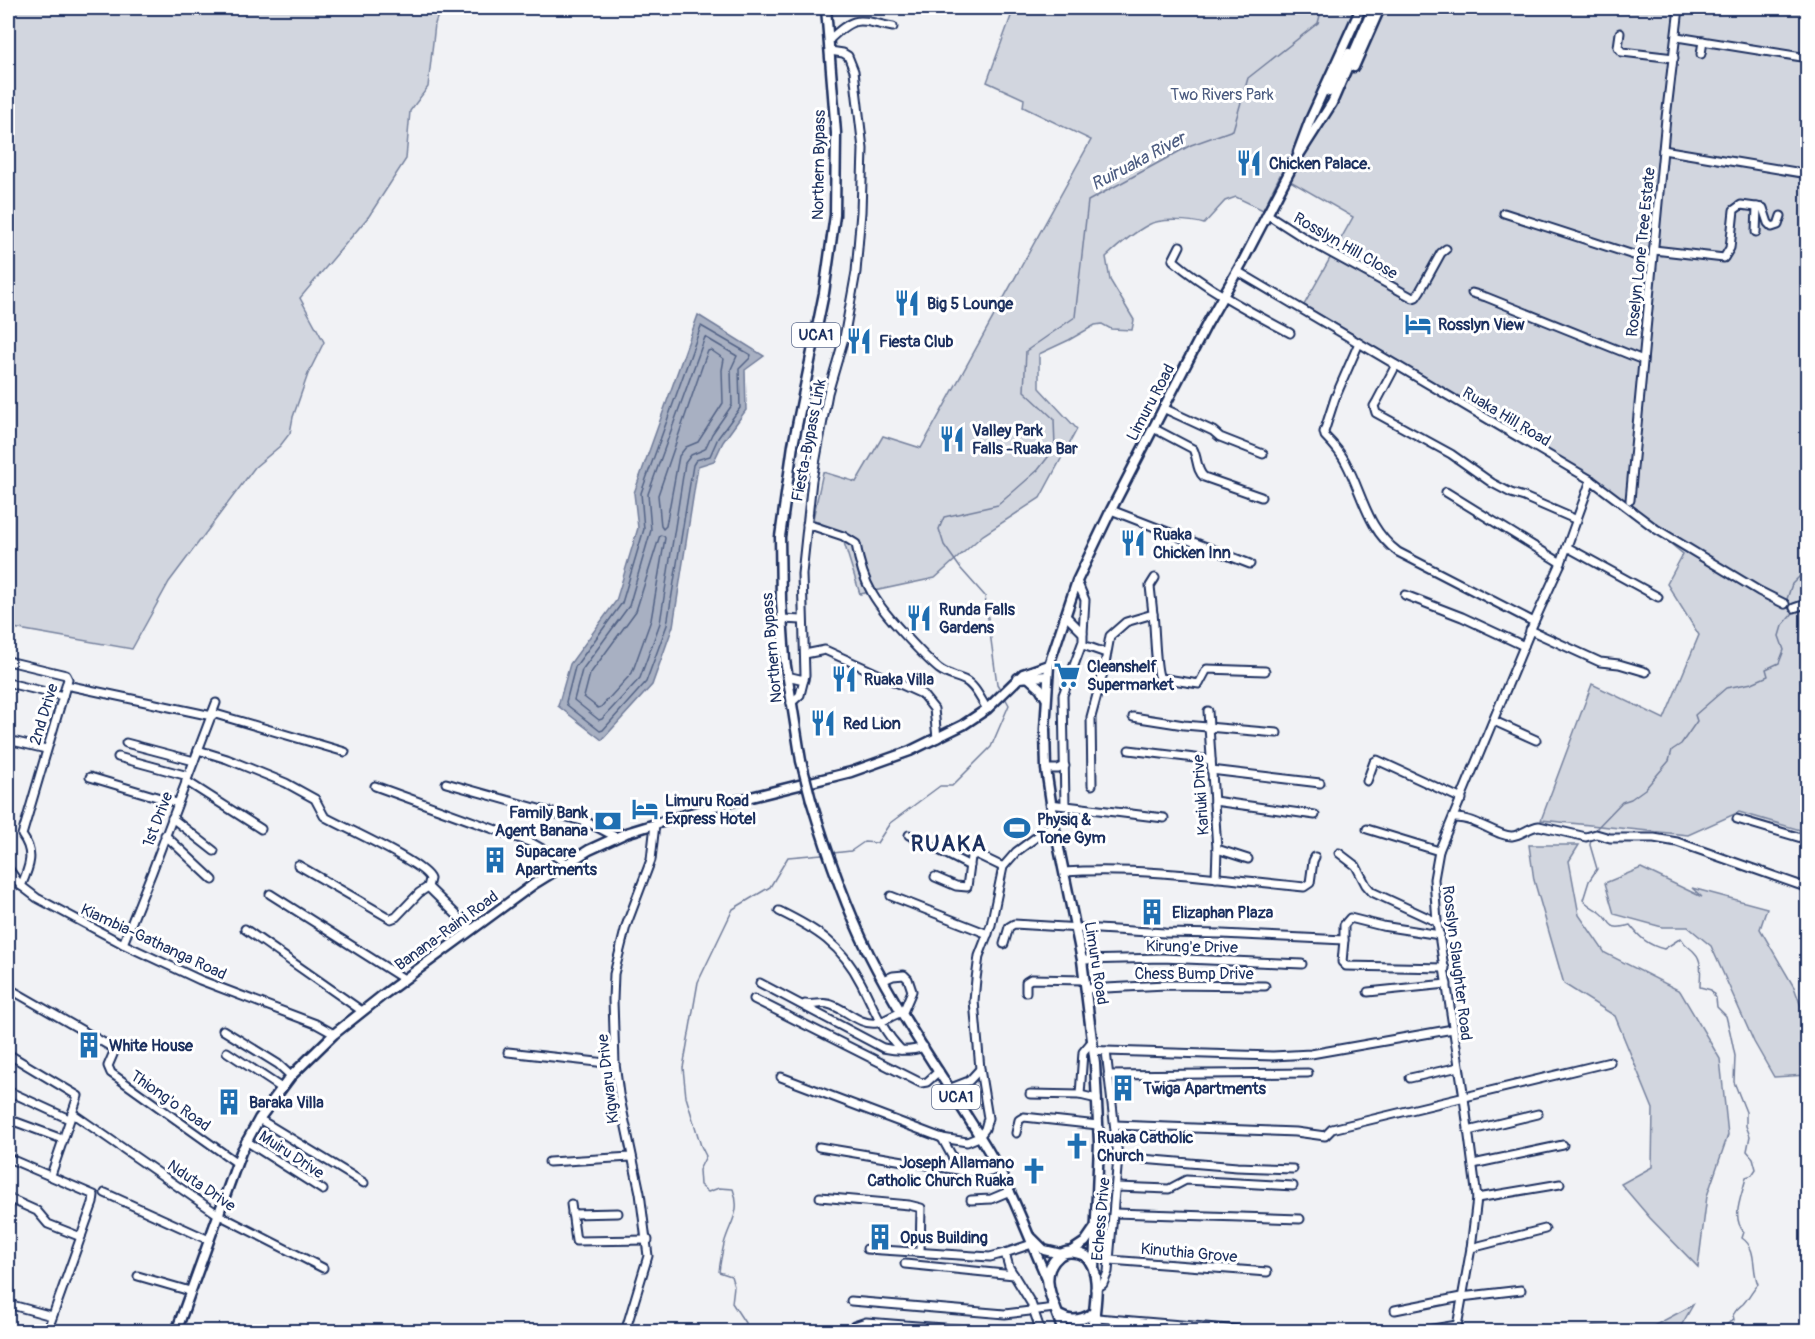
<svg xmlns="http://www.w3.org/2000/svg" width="1815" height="1339" font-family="Pangolin,sans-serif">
  <rect width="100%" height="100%" fill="#f1f2f5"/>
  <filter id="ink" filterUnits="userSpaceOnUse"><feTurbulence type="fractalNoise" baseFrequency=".0167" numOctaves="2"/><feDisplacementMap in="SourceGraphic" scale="12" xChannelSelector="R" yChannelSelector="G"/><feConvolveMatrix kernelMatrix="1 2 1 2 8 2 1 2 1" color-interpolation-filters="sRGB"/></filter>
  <g filter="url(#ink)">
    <g fill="#d2d6df" stroke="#76829e" stroke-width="1.5">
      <polygon points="8,8 440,8 435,24 428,87 410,111 406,159 369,216 300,298 324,342 308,374 293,417 290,433 280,446 255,467 169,582 132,649 8,627"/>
      <path d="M1014,8h793v824l-68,-20 -51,23 -147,-15 51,-136 72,35 35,-84 -32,-51 16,-30 -90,-75 -289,-174 49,-88 -73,-42 -17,35 -27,-13 -11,4 -21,23c-13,-4 -44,-6 -56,1 -15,8 -29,20 -42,32l4,23 24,40 -2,10 -21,-1 -9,-5 -7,1 -26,15 -30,14v34l38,41 -37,69 -57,37 -48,43 -75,16 -18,-58 -29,-17 10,-47 33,10 27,-46 38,12 170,-308 -68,-33 1,-8 -37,-17z"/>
      <polygon points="1529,845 1579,845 1569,861 1579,915 1605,953 1680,991 1720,1059 1728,1135 1707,1196 1698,1267 1650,1218 1621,1184 1652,1167 1653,1109 1615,1016 1564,984 1534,880"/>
      <polygon points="1641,868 1702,897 1692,888 1767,908 1760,929 1794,987 1807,1023 1807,1075 1774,1077 1754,1042 1711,946 1688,927 1662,927 1614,914 1605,883"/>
      <polygon points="1693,1305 1678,1331 1590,1331 1592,1326 1650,1328"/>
    </g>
    <polygon fill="#a8b0c2" stroke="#707c9a" stroke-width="1.5" points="698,315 764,356 745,370 746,410 723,442 714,461 698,466 673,626 652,685 602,740 558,706 570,664 616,601 638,528 634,493"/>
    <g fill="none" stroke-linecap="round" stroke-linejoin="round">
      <g stroke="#536386" stroke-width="1.5">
        <polygon points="701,326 751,355 750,358 739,369 740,408 718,438 710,456 696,460 693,465 667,625 646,682 603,730 600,731 567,705 566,702 575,667 622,603 644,529 641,493"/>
        <polygon points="705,337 737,356 731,369 732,405 712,434 705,449 691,455 685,463 660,623 640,678 602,719 599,720 574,700 582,670 629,606 651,530 648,494"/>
        <polygon points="711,350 724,359 722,370 723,403 698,442 686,447 679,456 666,526 663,529 661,526 658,495 704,361 708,351"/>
        <polygon points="660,535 664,536 665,538 651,620 632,673 601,707 598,708 584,697 590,674 636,611"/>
      </g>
      <g stroke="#707c9a" stroke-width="1.5">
        <polyline points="1786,602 1792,584 1805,571 1808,539"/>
        <polyline points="1000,689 997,684 985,596 961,569 944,545 939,529 944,517 998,505 1038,470 1055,448 1054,419 1024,391 1026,351 1075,317 1088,201 1191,145 1233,130 1248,78 1318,23 1322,8"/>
        <polyline points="1594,831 1622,802 1631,799 1645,789 1669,761 1672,750 1681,744 1697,721 1695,715 1726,688 1752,683 1768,676 1766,669 1779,663 1784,650 1779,636 1782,626 1793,613 1786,606"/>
        <path d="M1591,838l-1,7 7,24 -8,12 -6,19c6,6 10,8 17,12 13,9 6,20 30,13 10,13 18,20 34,24l17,-11c5,9 8,8 14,15 8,8 5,23 5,34l11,3 5,8 1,9 9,9 4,16 5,24 -1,26 12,30v14l4,10 -3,15 6,7 3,11 -4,6 -6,2c-3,17 -16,40 -2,55l-2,6c16,11 9,31 16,46 -6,6 -10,15 -15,20 -5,4 -7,5 -10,11l1,5 -19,12"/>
        <polyline points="833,853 851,851 864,842 877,843 890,823 940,786 952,786 991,747 1009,705 1004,696"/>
        <path d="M751,1332l-19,-29 2,-17 -3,-10 -12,-4c1,-9 3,-19 5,-28 6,-22 18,-32 9,-55l-14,-1 -11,4 -8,-7 -1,-15 7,-14 -5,-10 -15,-49 -3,-29 15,-86 35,-73 37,-22 18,-30 34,-3"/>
      </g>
      <g stroke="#1b2f5e" stroke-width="11">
        <g id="minor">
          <polyline points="1620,33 1618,47 1622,52 1674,58"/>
          <polyline points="1677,37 1808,58"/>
          <path d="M829,40c27,-26 29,-20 64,-13"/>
          <polyline points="1701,54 1703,41"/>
          <polyline points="1663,150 1808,174"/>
          <polyline points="1504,213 1652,261"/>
          <polyline points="1267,214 1309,241 1413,298 1416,297 1420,291 1441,253 1446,249"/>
          <polyline points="1756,232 1757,207"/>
          <path d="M1180,246l-7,14c35,30 76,51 117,73"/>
          <polyline points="1654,250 1724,258 1730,248 1734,210 1741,205 1763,208 1768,223 1772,227 1778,225 1781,216"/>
          <polyline points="1237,271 1591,480 1656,529 1759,591 1785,604"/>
          <polyline points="1472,293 1486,297 1643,360"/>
          <path d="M1359,343l-24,55 -11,34 1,4c8,8 16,17 21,27 17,32 21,66 52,89l136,70"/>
          <polyline points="1396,365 1377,401 1374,406 1376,413 1451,454 1492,483 1511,493 1524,497 1577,520"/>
          <polyline points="1163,408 1213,431 1220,437 1263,454"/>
          <path d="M1153,428l40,21c5,10 3,21 11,28l57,20"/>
          <polyline points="1446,492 1561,563"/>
          <polyline points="1630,500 1666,118 1679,8"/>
          <polyline points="1111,510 1250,564"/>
          <path d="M807,524l36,12 13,8c7,43 21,61 50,92 10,11 21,23 33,33 8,6 16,7 25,11 11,5 17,20 23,29"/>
          <polyline points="1567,547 1658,597"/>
          <polyline points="1077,581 1085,600 1083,633"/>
          <polyline points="1405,595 1462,617 1524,646"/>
          <polyline points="1794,608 1808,603"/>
          <path d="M1153,614c2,14 2,56 7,64l39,6 8,-15 58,2"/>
          <polyline points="1065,615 1083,633 1083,641 1063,695 1065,805"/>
          <polyline points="782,619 802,620"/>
          <polyline points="1530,630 1600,662 1619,664 1646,672"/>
          <polyline points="1083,645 1106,653"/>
          <polyline points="805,654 825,650 922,694 934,709 937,738"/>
          <path d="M8,661l58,14 2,4 -46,156c13,18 8,31 -1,51"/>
          <polyline points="787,676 804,680"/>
          <polyline points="8,683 63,696"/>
          <polyline points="66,685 212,716"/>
          <polyline points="791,703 800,695 805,675 802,574 812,480 828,393 844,338 856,272 861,212 863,149 854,71 848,56 843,53 830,51"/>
          <polyline points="1208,711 1217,849 1216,878"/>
          <polyline points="212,713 345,752"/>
          <polyline points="1133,717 1184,725 1277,733"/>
          <polyline points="1494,721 1536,740"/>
          <polyline points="8,740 46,749"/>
          <polyline points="126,743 194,761"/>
          <path d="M198,750l29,9 59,24 29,16 9,17 3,2c18,10 99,46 103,61l-2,8 43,42"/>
          <polyline points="1129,750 1211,760"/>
          <polyline points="118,757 188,776"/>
          <polyline points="1046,769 1058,769 1065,766"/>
          <polyline points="1211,770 1320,783"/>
          <polyline points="90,777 177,803"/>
          <polyline points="186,781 261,829"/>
          <polyline points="1367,781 1374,762 1377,760 1462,799"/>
          <polyline points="446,783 589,823 616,837"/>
          <polyline points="1092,785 1091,717 1104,669 1110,636 1126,622 1153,614 1150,586 1155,578"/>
          <polyline points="375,786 532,843 567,863"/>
          <polyline points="1214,801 1315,815"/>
          <polyline points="1050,804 1164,818"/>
          <polyline points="172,818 214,851"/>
          <path d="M1454,818c21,-1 44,19 58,18 10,-1 17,-9 27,-10l47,11 10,-3 14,4h44l23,4 131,46"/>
          <polyline points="1737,819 1808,840"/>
          <polyline points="1367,829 1439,851"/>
          <polyline points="165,835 213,880"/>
          <polyline points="909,835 970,866"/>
          <polyline points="1217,849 1248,859"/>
          <polyline points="1339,853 1356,866 1366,885 1372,892 1437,922"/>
          <polyline points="298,865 391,919 396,917 419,893 428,887"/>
          <polyline points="8,868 20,885 37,898 123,944 200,980 316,1024 334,1034"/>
          <path d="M1064,872c80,-5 161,7 240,15l6,-4 3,-22 2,-4"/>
          <polyline points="935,877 956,886 967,887 971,857 976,854 1003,867"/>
          <polyline points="270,894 404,979"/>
          <polyline points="891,896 988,934"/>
          <path d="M779,911c37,18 63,34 82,72 13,25 20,46 40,67"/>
          <polyline points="245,929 362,1011"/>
          <polyline points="1344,940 1342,962 1346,966 1445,968"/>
          <polyline points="123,944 152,872 216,703"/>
          <polyline points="1004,944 1009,927 1014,924 1165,933 1222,934 1344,940 1344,925 1350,918 1382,926 1440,935"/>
          <polyline points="1082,960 1162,958 1302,964"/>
          <path d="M760,983l123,65c14,3 27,4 41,-1"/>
          <polyline points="8,988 113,1048 114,1052 108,1066 111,1073 237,1163"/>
          <polyline points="1086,989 1166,985 1265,986"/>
          <polyline points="1026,992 1026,982 1031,979 1085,980"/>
          <polyline points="1368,992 1447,984"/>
          <polyline points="754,999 921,1083 927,1082 939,1071"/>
          <path d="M805,1004c8,2 16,-2 23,0 16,3 31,22 49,19 6,-1 17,-9 26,-11l9,-21 -4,-12 -4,-4 -11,1 -9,4"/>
          <polyline points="223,1030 278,1064 291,1076"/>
          <polyline points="1094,1050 1106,1051 1118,1157 1108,1272 1103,1284 1095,1289"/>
          <polyline points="1106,1051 1273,1056 1311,1054 1453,1029"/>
          <polyline points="227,1052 280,1087"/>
          <polyline points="508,1052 615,1064"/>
          <polyline points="8,1054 78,1096 51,1175"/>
          <polyline points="1108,1075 1308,1073"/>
          <polyline points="781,1077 942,1138 967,1142 979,1137 985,1129 988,1118 980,1069"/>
          <polyline points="1410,1078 1459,1067"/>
          <polyline points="951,1088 969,1081 980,1069 974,1001 976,979 979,956 991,925 1003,867 1016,852 1054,824"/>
          <polyline points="8,1091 69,1119"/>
          <polyline points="1030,1094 1080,1095 1097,1099"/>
          <polyline points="1080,1095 1083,1052 1093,1040"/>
          <polyline points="72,1113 219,1215 323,1268"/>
          <polyline points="8,1119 62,1139"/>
          <polyline points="259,1119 364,1183"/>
          <polyline points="1115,1125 1296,1132 1325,1136 1332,1129 1610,1062"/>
          <polyline points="1468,1131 1538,1114"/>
          <polyline points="1016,1133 1019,1120 1024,1117 1098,1125"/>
          <polyline points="942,1138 959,1169"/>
          <polyline points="246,1141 323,1190"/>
          <polyline points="819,1147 976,1173 990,1172 997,1169"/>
          <polyline points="1118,1157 1237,1167 1293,1169"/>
          <polyline points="8,1158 94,1195 93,1203 47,1332"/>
          <polyline points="549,1162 631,1157"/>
          <polyline points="1473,1164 1563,1145"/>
          <polyline points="1117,1187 1169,1189 1186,1180 1293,1186"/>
          <polyline points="105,1193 209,1240"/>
          <polyline points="820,1197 909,1205 921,1208 920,1252"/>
          <polyline points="8,1198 37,1211 48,1224 81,1237"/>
          <polyline points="1477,1198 1560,1184"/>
          <polyline points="971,1200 991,1199 1010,1191"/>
          <polyline points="571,1204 576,1241 648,1240"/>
          <polyline points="1114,1213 1300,1219"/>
          <polyline points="572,1214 618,1213"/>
          <polyline points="1032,1244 1005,1253 1009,1267 1031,1303 1041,1332"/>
          <polyline points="1471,1248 1545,1229"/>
          <polyline points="867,1249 990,1257 1005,1253"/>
          <polyline points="1110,1260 1267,1272"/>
          <polyline points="905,1264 1014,1275"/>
          <polyline points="138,1276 190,1291"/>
          <polyline points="851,1301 1005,1314 1055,1308"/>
          <polyline points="8,1304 52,1316"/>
          <polyline points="1395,1310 1461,1297 1521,1290"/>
          <polyline points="1096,1316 1099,1332"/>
          <polyline points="1097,1318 1265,1332"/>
          <polyline points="123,1332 124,1331"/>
          <polyline points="625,1332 648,1256 640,1193 619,1094 615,1064 613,1000 614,974 626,926 651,860 655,824"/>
          <polyline points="849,1332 854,1326 866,1322 994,1332"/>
          <polyline points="1127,1332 1128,1321"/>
          <polyline points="1415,1332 1457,1325"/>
          <polyline points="1456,1332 1471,1248 1477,1198 1464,1098 1437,922 1434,879 1439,851 1534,622 1561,563 1591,480"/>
          <polyline points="1521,1332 1538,1329"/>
        </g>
      </g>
      <g stroke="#1b2f5e" stroke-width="13">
        <g id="major">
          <polyline points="1354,67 1380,8"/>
          <polyline points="1329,92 1349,53"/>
          <polyline points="1298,152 1310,120 1361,8"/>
          <polyline points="1018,678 1048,676"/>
          <polyline points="1029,678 1040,688 1046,698"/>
          <polyline points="801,761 785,660 781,600 780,537 793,445 824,293 835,215 836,133 826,8"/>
          <path d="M811,800c16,53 34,105 58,154 34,68 80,131 119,196 24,41 40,85 59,129"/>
          <polyline points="1032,1238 1044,1250 1061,1254"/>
          <polyline points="1070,1252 1085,1242 1096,1226"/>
          <polyline points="1094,1269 1099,1143 1095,1064 1082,960 1055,829 1046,769 1045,729 1049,665 1077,581 1111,510 1207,324 1243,261 1295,161 1332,103 1373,8"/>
          <polyline points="176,1332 241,1152 259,1119 291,1076 334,1034 383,995 534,884 589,850 626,833 711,807 851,772 910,751 963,725 987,709 1023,674 1049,665"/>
        </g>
      </g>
      <g stroke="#1b2f5e" stroke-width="14">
        <g id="highway">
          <path d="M1060,1316c11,7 22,4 32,-2"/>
          <path d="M1063,1332c-5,-25 -29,-55 -4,-76 7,-6 18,-4 27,0 18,19 7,52 7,76"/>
        </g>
      </g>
      <use href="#minor" stroke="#fff" stroke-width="7"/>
      <use href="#major" stroke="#fff" stroke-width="8"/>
      <use href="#highway" stroke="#fff" stroke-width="9"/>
      <g stroke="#1b2f5e" stroke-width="13" stroke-linecap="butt">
        <polyline id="major-bridge" points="801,761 811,800"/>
      </g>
      <use href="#major-bridge" stroke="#fff" stroke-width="8"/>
    </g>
  </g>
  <defs>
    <g id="restaurant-bare" transform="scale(2.07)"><path d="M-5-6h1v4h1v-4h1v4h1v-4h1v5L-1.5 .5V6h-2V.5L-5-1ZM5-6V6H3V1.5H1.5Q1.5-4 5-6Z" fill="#1f6fb2" stroke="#fff" stroke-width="2.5" paint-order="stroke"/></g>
    <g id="hotel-bare" transform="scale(2.07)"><path d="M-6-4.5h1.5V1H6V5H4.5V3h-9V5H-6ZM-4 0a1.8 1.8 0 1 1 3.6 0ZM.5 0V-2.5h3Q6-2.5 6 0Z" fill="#1f6fb2" stroke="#fff" stroke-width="2.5" paint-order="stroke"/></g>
    <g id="supermarket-bare" transform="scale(2.07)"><path d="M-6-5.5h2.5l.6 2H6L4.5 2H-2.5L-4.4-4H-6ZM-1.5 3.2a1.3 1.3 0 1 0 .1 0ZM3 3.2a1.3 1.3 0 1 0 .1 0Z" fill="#1f6fb2" stroke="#fff" stroke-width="2.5" paint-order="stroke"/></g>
    <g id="bank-bare" transform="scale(2.07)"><path d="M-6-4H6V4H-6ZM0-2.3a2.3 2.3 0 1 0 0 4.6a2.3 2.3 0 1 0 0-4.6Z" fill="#1f6fb2" stroke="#fff" stroke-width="2.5" paint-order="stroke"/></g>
    <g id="stadium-bare" transform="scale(2.07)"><path d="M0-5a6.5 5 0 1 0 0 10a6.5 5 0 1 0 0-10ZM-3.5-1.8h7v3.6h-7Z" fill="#1f6fb2" stroke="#fff" stroke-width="2.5" paint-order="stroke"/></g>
    <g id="building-bare" transform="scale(2.07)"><path d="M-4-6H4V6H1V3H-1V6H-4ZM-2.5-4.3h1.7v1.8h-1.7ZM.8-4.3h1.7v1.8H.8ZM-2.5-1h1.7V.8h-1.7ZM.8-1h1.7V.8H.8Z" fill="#1f6fb2" stroke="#fff" stroke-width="2.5" paint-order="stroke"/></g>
    <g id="church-bare" transform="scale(2.07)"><path d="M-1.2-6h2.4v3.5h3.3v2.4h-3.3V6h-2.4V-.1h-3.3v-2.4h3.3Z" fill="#1f6fb2" stroke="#fff" stroke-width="2.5" paint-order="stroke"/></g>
  </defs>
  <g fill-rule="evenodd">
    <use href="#restaurant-bare" x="1249" y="163"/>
    <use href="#restaurant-bare" x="907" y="303"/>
    <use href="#hotel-bare" x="1418" y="324"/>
    <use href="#restaurant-bare" x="859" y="341"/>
    <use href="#restaurant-bare" x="952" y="439"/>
    <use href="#restaurant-bare" x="1133" y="543"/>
    <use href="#restaurant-bare" x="919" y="618"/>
    <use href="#supermarket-bare" x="1067" y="675"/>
    <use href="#restaurant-bare" x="844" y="679"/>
    <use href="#restaurant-bare" x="823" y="723"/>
    <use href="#hotel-bare" x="645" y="809"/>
    <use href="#bank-bare" x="608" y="821"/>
    <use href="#stadium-bare" x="1017" y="828"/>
    <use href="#building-bare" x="495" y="860"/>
    <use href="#building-bare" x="1152" y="912"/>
    <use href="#building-bare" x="89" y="1045"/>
    <use href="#building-bare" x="1123" y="1088"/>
    <use href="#building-bare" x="229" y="1102"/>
    <use href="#church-bare" x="1077" y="1146"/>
    <use href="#church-bare" x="1034" y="1171"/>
    <use href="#building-bare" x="880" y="1237"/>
  </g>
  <g text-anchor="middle" stroke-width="6" stroke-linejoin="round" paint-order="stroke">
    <g fill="#fff" stroke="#5f6d8e" stroke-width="1.5">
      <rect x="792" y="323" width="48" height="24" rx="4.5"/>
      <rect x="932" y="1085" width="48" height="24" rx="4.5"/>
    </g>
    <g font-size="15" font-weight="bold" fill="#1b2f5e">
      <text x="816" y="340">UCA1</text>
      <text x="956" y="1102">UCA1</text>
    </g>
    <g font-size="16" fill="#49597e" stroke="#fff">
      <text x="1222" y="100">Two Rivers Park</text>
    </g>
    <g font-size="16" font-weight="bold" fill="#1b2f5e" stroke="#fff" text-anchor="start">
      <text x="1269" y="169">Chicken Palace.</text>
      <text x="927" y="309">Big 5 Lounge</text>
      <text x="1438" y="330">Rosslyn View</text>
      <text x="879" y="347">Fiesta Club</text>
      <text x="972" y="436">Valley Park<tspan x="972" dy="18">Falls -Ruaka Bar</tspan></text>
      <text x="1153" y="540">Ruaka<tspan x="1153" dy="18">Chicken Inn</tspan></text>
      <text x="939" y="615">Runda Falls<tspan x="939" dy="18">Gardens</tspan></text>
      <text x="1087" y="672">Cleanshelf<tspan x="1087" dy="18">Supermarket</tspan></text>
      <text x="864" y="685">Ruaka Villa</text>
      <text x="843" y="729">Red Lion</text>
      <text x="665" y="806">Limuru Road<tspan x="665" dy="18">Express Hotel</tspan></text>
      <text x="588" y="818" text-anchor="end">Family Bank<tspan x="588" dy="18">Agent Banana</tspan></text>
      <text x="1037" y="825">Physiq &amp;<tspan x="1037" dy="18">Tone Gym</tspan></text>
      <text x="515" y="857">Supacare<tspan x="515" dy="18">Apartments</tspan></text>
      <text x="1172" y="918">Elizaphan Plaza</text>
      <text x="109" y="1051">White House</text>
      <text x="1143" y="1094">Twiga Apartments</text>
      <text x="249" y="1108">Baraka Villa</text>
      <text x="1097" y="1143">Ruaka Catholic<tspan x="1097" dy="18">Church</tspan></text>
      <text x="1014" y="1168" text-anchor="end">Joseph Allamano<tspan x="1014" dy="18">Catholic Church Ruaka</tspan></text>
      <text x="900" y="1243">Opus Building</text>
    </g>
    <g font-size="16" fill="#1b2f5e" stroke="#fff">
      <text transform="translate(818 165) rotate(-89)" y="6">Northern Bypass</text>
      <text transform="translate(1346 245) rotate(30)" y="6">Rosslyn Hill Close</text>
      <text transform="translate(1640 252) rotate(-84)" y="6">Roselyn Lone Tree Estate</text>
      <text transform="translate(1150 402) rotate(-62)" y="6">Limuru Road</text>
      <text transform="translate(1507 416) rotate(31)" y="6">Ruaka Hill Road</text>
      <text transform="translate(808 440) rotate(-79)" y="6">Fiesta-Bypass Link</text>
      <text transform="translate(771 648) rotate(-95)" y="6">Northern Bypass</text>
      <text transform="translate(43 714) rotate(-73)" y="6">2nd Drive</text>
      <text transform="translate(1200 795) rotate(-94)" y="6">Kariuki Drive</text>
      <text transform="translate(157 819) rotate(-69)" y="6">1st Drive</text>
      <text transform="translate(446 930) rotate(-36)" y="6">Banana-Raini Road</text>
      <text transform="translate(154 941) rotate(25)" y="6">Kiambia-Gathanga Road</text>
      <text transform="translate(1192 946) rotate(1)" y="6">Kirung'e Drive</text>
      <text transform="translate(1097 963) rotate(81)" y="6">Limuru Road</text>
      <text transform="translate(1458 963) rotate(83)" y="6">Rosslyn Slaughter Road</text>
      <text x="1194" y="979">Chess Bump Drive</text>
      <text transform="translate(607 1079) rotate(-97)" y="6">Kigwaru Drive</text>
      <text transform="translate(171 1100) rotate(35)" y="6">Thiong'o Road</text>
      <text transform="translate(292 1154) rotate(33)" y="6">Muiru Drive</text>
      <text transform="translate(202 1185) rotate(34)" y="6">Nduta Drive</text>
      <text transform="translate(1100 1219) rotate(-85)" y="6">Echess Drive</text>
      <text transform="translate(1189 1252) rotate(5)" y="6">Kinuthia Grove</text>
    </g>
    <g font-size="18" font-style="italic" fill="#4c5c81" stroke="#fff">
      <text transform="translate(1138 161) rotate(-28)" y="6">Ruiruaka River</text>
    </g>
    <g font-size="22" font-weight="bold" letter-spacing="1.5" fill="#1b2f5e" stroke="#fff">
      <text x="949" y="851">RUAKA</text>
    </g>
  </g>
  <rect width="1815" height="1339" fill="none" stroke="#fff" stroke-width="30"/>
  <rect x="15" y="15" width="1785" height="1309" fill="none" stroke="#1b2f5e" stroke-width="2" filter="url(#ink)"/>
</svg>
